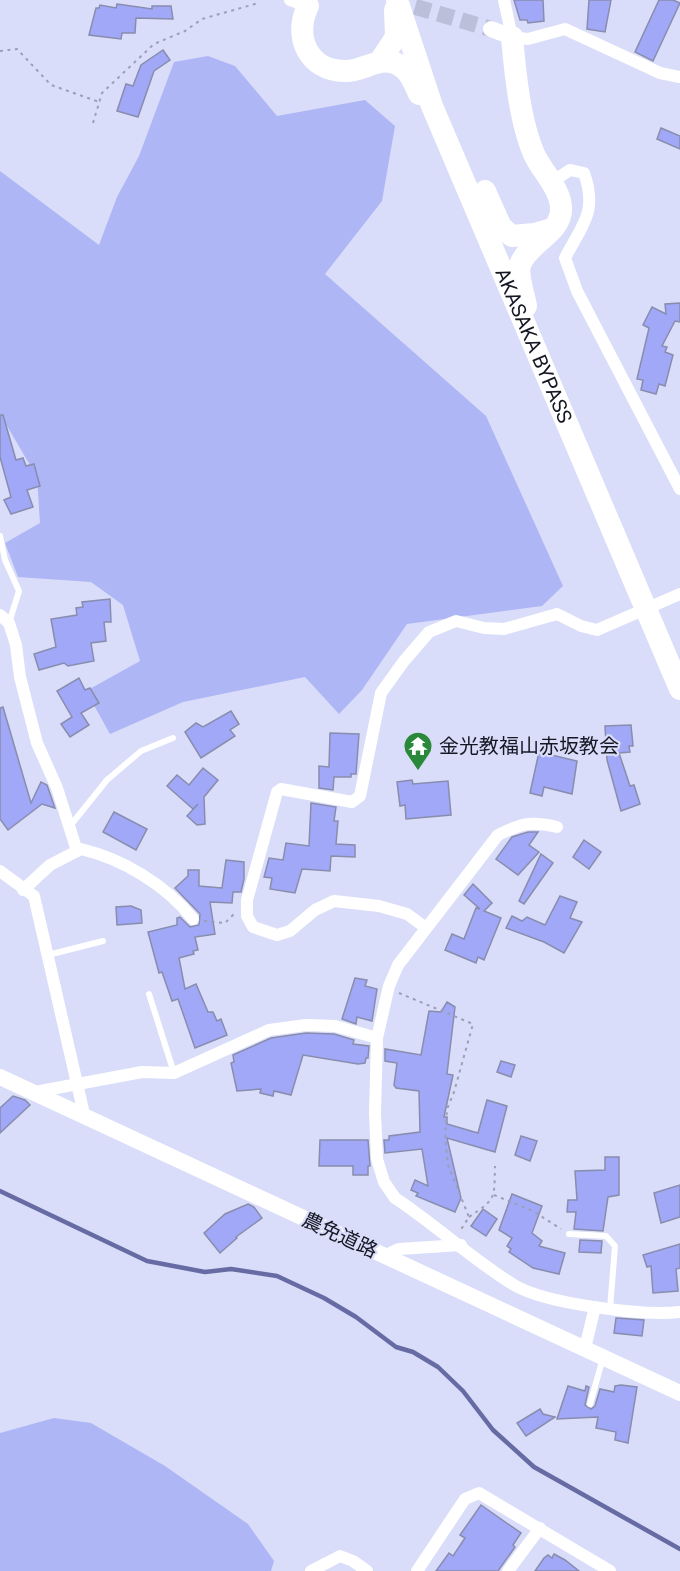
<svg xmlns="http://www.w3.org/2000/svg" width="680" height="1571" font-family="Roboto,'Noto Sans JP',sans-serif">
  <rect width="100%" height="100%" fill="#d9ddf9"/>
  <g fill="#aeb6f5">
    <polygon points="208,56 235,66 277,116 365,100 395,126 382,201 325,274 486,416 563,586 542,606 407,624 362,690 339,714 305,677 183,702 110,734 86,691 140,661 123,605 91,582 18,577 5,543 40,523 37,477 0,414 0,171 99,245 117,197 139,156 174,62"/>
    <polygon points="54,1418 91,1423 165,1466 248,1524 274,1561 271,1571 0,1571 0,1433"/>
  </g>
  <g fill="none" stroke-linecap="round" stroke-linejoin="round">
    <polyline stroke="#666ba4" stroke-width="4.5" points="0,1191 147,1261 205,1272 231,1269 277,1276 324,1298 356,1317 396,1347 413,1352 438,1367 463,1391 493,1430 534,1467 680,1549"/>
  </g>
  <g fill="#a0a8f7" stroke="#888dad" stroke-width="1.5">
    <polygon points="514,0 543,0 544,21 528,23 527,20 520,20"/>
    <polygon points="589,0 611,0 605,32 587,29"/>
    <polygon points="659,0 673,0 680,3 653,61 635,52"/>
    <polygon points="117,4 152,9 152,6 171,6 173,19 136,18 135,33 122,33 121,39 89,35 96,8 99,8 100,5 116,8"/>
    <polygon points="163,50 170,60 154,71 138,117 117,111 126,84 133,86 141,65"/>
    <polygon points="661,128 680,136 680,149 657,139"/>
    <polygon points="680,303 680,322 675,321 662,346 667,347 665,352 673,355 665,386 659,384 656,394 641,390 643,380 637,379 649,328 643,325 652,307 666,314 665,304"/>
    <polygon points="0,415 3,415 16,460 23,458 26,466 34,464 40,486 27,490 33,507 11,514 4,500 11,497 0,457"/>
    <polygon points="110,599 111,622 104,622 106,641 91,643 94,661 68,666 64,663 39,670 34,654 56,647 51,619 77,615 76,608 83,607 82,602"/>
    <polygon points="79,678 85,690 90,688 99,703 81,713 89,725 70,737 61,724 72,717 57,691"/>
    <polygon points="3,707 31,803 41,782 47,785 55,808 42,804 8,830 0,819 0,708"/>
    <polygon points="231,711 239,724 230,730 235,736 201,758 185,732 196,723 203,727"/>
    <polygon points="631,725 633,746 629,746 630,752 619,753 630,786 634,785 640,804 621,811 607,760 605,726"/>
    <polygon points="330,733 359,734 356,774 351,774 351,777 334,777 333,790 319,788 319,766 329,767"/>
    <polygon points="539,752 577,761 572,794 544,787 542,796 530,793"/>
    <polygon points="203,768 218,780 204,797 205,824 197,825 187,816 198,804 193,809 167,786 177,775 189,785"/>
    <polygon points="412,780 413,784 448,781 451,815 406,819 405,805 400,806 397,782"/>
    <polygon points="311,803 336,807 334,821 338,821 336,844 355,845 355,857 331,856 330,871 302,869 295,893 270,889 272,878 264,877 269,858 283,860 286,843 309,846"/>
    <polygon points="114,812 147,829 136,850 103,832"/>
    <polygon points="528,832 538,832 529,845 539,852 518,875 496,859 512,837"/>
    <polygon points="584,840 601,852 589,869 573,857"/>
    <polygon points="541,854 553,863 524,904 519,901"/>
    <polygon points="226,860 244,862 244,879 241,892 233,892 232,903 210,902 215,934 195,937 198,950 193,951 194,954 179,958 185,989 196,984 208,1012 213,1012 217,1021 221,1019 227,1035 195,1048 178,999 172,1001 162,972 159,973 148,932 177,925 177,918 180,917 190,927 199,925 200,914 175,888 188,876 188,870 199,870 199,886 222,888"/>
    <polygon points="473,884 492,903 484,911 501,918 484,960 478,957 476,963 445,950 452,934 464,939 476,908 480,909 464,895"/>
    <polygon points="560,896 577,902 570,918 582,922 564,953 544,942 506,928 512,916 522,921 527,917 545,925"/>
    <polygon points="131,906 141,910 142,923 117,925 116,907"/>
    <polygon points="355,978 367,980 365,986 377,989 372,1021 357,1017 356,1024 342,1019"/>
    <polygon points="447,1002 455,1007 447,1074 453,1075 444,1117 447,1117 447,1124 478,1133 487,1100 507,1106 495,1152 447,1138 461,1198 455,1212 416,1196 418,1193 411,1190 415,1180 428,1186 422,1149 385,1153 384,1140 389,1140 389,1136 420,1132 419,1091 396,1088 394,1085 397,1063 385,1061 385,1049 421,1055 429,1011 441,1012"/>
    <polygon points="306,1033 334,1034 354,1040 353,1044 369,1046 368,1058 366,1058 365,1063 358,1064 303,1055 291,1095 274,1091 273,1096 260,1093 261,1089 237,1091 231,1063 234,1062 233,1055 271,1038"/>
    <polygon points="501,1061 515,1065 511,1077 497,1072"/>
    <polygon points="13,1096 25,1100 30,1105 0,1133 0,1108"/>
    <polygon points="521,1136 537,1141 530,1161 515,1155"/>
    <polygon points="320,1140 368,1140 370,1166 368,1166 368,1175 353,1175 353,1166 319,1166"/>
    <polygon points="605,1157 619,1157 619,1195 608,1197 603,1231 574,1229 576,1212 567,1212 568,1200 577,1200 575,1171 605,1170"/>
    <polygon points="680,1185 680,1217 661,1223 654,1193"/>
    <polygon points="512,1194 542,1206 532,1233 542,1241 539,1246 565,1253 559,1274 533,1268 509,1252 511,1249 507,1246 512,1238 499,1230"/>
    <polygon points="248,1204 254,1207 262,1218 236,1237 237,1238 220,1253 204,1233 225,1214"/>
    <polygon points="483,1209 497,1219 486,1236 471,1226"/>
    <polygon points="580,1240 602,1241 601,1253 579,1252"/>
    <polygon points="680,1244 680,1268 676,1269 678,1291 653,1293 651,1266 647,1267 643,1255"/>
    <polygon points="616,1318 644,1320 642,1336 614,1333"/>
    <polygon points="621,1385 637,1387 628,1443 615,1440 616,1432 596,1428 598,1417 557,1419 568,1386 585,1391 586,1386 589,1387 585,1405 591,1409 595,1406 600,1389 614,1392 615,1386"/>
    <polygon points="540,1409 543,1414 555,1417 526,1436 517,1423"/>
    <polygon points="481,1505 521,1533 513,1545 515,1547 498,1571 436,1571 449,1553 453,1556 465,1538 460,1535"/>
    <polygon points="554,1554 565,1560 579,1571 535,1571 544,1558 548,1555 552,1558"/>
  </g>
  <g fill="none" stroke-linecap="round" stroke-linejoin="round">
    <polyline stroke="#bcbfd9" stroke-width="16" stroke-dasharray="16 8" stroke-linecap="butt" points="392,0 491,29"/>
    <g stroke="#9b9fb6" stroke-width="2" stroke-dasharray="3 4.5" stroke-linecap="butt">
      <polyline points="0,51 17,49 51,85 99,102"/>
      <polyline points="93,123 102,93 154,44 185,31 202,19 255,4 258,0"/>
      <polyline points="204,921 225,923 234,914"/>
      <polyline points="399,993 473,1024 454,1092 447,1109 445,1138 448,1165 469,1217 460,1231"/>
      <polyline points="494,1195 533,1211 561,1229"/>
      <path d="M469,1217c28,-19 25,-18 26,-51"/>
    </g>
    <g stroke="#fff" stroke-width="6">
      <polyline points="0,536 5,560 19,591 9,623"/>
      <polyline points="70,826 107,780 141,751 173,738"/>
      <polyline points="48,955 103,941"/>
      <polyline points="149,994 174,1073"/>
      <polyline points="569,1234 606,1236 615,1246 610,1309"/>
      <polyline points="590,1404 603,1358"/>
    </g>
    <g stroke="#fff" stroke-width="12">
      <polyline points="290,0 308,6"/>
      <polyline points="504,0 512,37 528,39 565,29 660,73 680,77"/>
      <path d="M550,183l20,-13 14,3c14,39 -2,52 -19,85l12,33 103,198"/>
      <polyline points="0,615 9,623 16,645 20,677 37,743 57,788 77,851"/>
      <path d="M557,827c-27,-6 -35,-4 -59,8l-100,130 -9,21 -12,52 -2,75 2,46 7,23 11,16c41,27 78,62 119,87 32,19 129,31 166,27"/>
      <polyline points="0,871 34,896 84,1114"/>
      <path d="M23,890l27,-25 31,-16c42,10 85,36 112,70"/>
      <polyline points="426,928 407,914 379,906 334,901 315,910 290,931 277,935 253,927 247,916 247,900 277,792 281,789 352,802 360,796 381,693 404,661 429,632 456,621 484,628 504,629 557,614 581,626 597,630 680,594"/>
      <polyline points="35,1092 142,1072 174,1073 269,1030 306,1025 335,1026 377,1038"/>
      <polyline points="384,1256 399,1249 461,1245"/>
      <polyline points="585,1348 595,1307"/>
      <polyline points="311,1571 340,1556 353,1561 367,1571"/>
      <polyline points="417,1571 465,1499 479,1493 610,1571"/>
      <polyline points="508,1571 540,1528"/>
    </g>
    <g stroke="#fff" stroke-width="16">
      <polyline points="491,29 512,37"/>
      <polyline points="0,1077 680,1393"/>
    </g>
    <g stroke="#fff" stroke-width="22">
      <path id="s1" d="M397,0l35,106 248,583"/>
      <path d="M308,6c-15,30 0,65 37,65 19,1 35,-17 54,-6 11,6 15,18 20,29"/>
      <path d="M512,37c3,35 8,85 22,117 7,16 26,34 27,53 2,26 -34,36 -41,58 -3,11 4,29 6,41"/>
      <polyline points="380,61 396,37 395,10"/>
      <polyline points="485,191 501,227 512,236 534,234 552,229"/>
    </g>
  </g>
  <defs>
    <g id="temple-pin" transform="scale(1.5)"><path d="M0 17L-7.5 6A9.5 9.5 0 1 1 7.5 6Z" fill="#2a883a" stroke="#d9ddf9"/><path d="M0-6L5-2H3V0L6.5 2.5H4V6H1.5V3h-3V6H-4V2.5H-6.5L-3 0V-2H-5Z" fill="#fff"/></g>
  </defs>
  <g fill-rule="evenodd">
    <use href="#temple-pin" x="418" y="746"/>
  </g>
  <g text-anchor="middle" stroke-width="4.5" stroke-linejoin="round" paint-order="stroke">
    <g font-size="20" fill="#151723" stroke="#d9ddf9">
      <text dy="7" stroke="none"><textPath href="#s1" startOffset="372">AKASAKA BYPASS</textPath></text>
      <text transform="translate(340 1235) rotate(25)" y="7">農免道路</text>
    </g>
    <g font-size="20" fill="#151723" stroke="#d9ddf9" text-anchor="start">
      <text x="439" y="753">金光教福山赤坂教会</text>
    </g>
  </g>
</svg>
